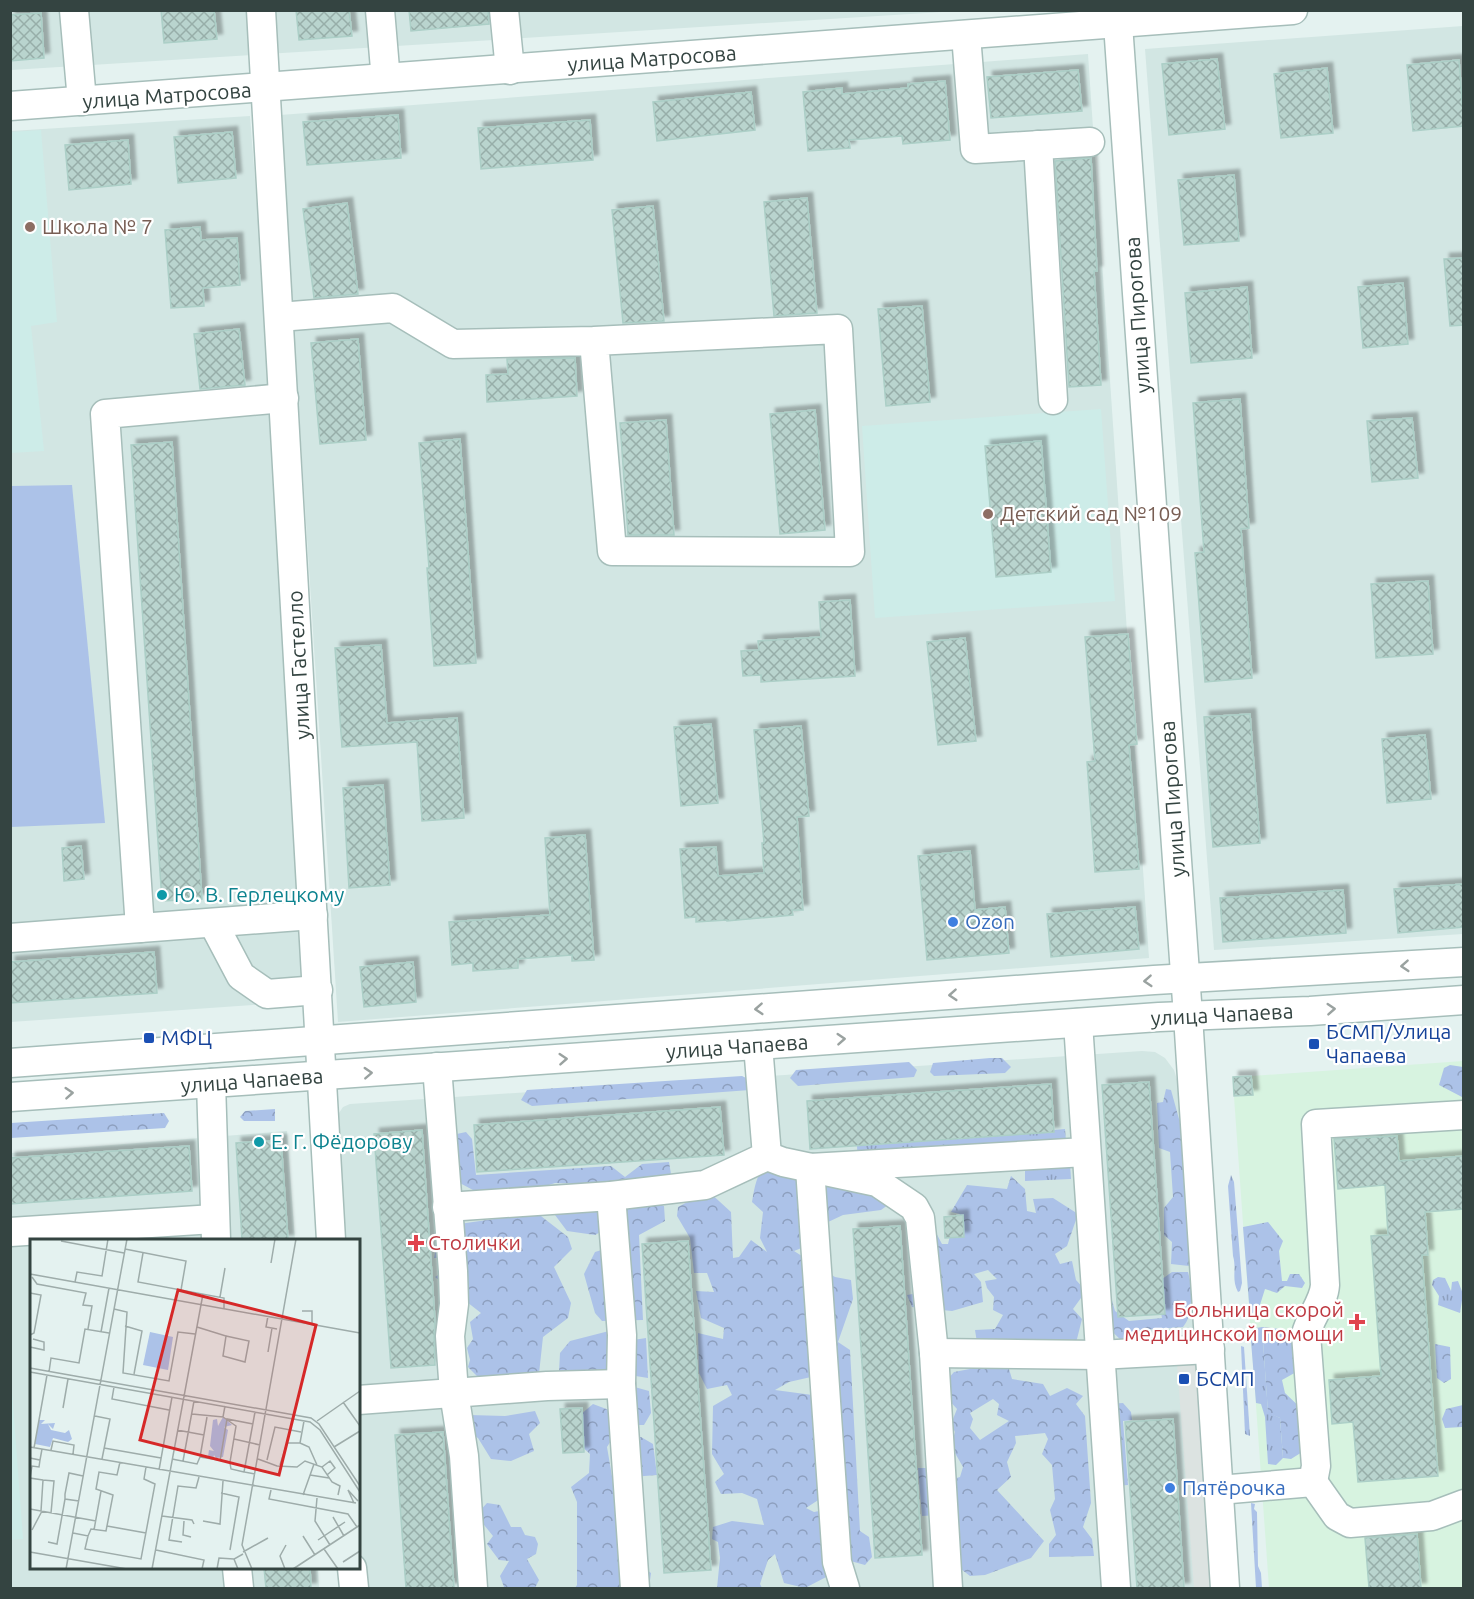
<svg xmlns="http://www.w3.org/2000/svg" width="1474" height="1599" font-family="Ubuntu,sans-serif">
  <defs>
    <pattern id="grass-tufts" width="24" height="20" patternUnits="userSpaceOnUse" patternTransform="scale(1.5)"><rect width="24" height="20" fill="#acc2e8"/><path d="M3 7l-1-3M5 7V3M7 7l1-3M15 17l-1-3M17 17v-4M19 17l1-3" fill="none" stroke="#8d9fbe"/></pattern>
    <pattern id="forest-crowns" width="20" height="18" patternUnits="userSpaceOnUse" patternTransform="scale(1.5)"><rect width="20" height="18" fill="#acc2e8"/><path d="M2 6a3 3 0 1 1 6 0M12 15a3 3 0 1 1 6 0" fill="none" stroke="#8d9fbe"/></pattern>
    <pattern id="building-cross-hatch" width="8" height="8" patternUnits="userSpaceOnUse" patternTransform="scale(1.5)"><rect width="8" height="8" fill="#b9d4ce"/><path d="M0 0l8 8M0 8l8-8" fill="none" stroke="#97aea9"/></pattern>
    <filter id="shadow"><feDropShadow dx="5.5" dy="-5.5" stdDeviation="1.5" flood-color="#0004"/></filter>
  </defs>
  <rect width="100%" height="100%" fill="#e4f2f0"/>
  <g fill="#d2e6e3">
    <polygon points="11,11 958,11 11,70"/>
    <polygon points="1463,26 1463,934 1214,950 1145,49"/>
    <polygon points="1088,54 1149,958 338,1022 280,115"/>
    <polygon points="250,116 318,990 309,1001 11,1022 11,131"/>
    <polygon points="1142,1051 1155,1052 1165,1058 1174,1070 1178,1083 1214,1588 364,1588 358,1501 358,1240 342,1240 337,1116 343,1107 350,1104"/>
    <polygon points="287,1131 295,1240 32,1240 32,1568 318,1568 319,1588 11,1588 11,1153"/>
  </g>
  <g fill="#cdece8">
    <polygon points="41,130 57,322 31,326 44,451 11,453 11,132"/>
    <polygon points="1101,409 1115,601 875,618 862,426"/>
    <polygon points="11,1377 23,1539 11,1540 10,1540"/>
  </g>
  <polygon fill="#d7f3e0" points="1463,1061 1463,1588 1269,1588 1234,1097 1253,1095 1251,1076"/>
  <g fill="url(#grass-tufts)">
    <polygon points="1065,1129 1066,1141 858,1161 857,1146 1054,1132 1054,1130"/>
    <polygon points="1070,1164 1071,1179 1025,1181 1025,1166"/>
    <path d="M1231,1175l3,7 8,101 -2,8 -2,1c-7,-13 -1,-23 -5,-36l-5,-70z"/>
    <polygon points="1438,1277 1445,1278 1451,1291 1452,1282 1458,1281 1463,1294 1460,1313 1438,1305 1439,1296 1432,1285 1433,1280"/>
    <polygon points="1262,1327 1268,1412 1280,1418 1283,1458 1276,1465 1268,1464 1265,1417 1261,1404 1256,1403 1250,1329"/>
    <polygon points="1241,1346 1244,1347 1250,1436 1245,1434"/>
    <polygon points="1251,1503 1255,1504 1254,1509 1257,1512 1258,1566 1261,1573 1262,1588 1256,1588"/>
  </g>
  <g fill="url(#forest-crowns)" fill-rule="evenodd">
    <polygon points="990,1058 1002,1058 1011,1067 1005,1073 934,1076 930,1072 933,1063"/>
    <polygon points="909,1062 917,1070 914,1077 798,1086 790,1078 796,1070"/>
    <polygon points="1450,1065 1463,1067 1462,1097 1439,1085 1444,1068"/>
    <polygon points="742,1076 752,1081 750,1090 532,1106 521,1100 527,1090"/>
    <polygon points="1166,1089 1171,1090 1179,1119 1184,1123 1191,1243 1189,1266 1171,1264 1172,1242 1164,1235 1164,1208 1173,1197 1170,1152 1159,1148 1157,1103 1163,1102"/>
    <polygon points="275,1109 275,1121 244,1121 240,1117 245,1111"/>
    <polygon points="164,1113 169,1121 165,1128 11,1138 11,1123"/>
    <polygon points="466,1132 472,1139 476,1175 611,1166 625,1177 642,1164 669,1162 672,1180 656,1203 664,1206 665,1221 639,1235 643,1320 602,1321 595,1313 584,1274 595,1252 627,1242 604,1230 595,1235 567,1231 555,1215 558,1206 595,1184 555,1183 468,1212 473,1190 456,1181 452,1135"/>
    <path d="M787,1154l84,19 10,5 11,24 -11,8 -38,5 -34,16v14l-15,6 41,26 16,3 2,19 -15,43 12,8 10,181 9,6 3,20 -7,8 -22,-6 -16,-205 -16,23 -22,5 -14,8 45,6 1,34 6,14 2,49 -23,15 8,4 10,-2 8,18v46l-27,14 -21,-5 -9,-29 -7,6 -8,24 2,4h-45l3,-30 -2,-16 -6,-3 1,-12 19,-6 32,4 -7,-26 -15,-6 -21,1 -6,-12 9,-8 -12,-20 1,-48 19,-11 -5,-10 -20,4 -8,-16 -1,-40 25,6 1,-11 -23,-10 -5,-27 18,1 -7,-19h-13l-4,-35 -13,-22 1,-9 30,-16 23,21 2,46 6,-1 12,-17 16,12 -7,-14 3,-26 -11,-10c5,-29 7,-36 35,-48z"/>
    <polygon points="1011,1176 1025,1189 1027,1211 1036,1213 1033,1199 1053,1198 1078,1214 1067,1246 1055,1254 1060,1264 1072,1261 1076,1280 1086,1291 1073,1309 1082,1319 1075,1347 978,1349 975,1330 995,1329 1003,1315 993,1310 994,1297 987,1288 985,1281 997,1279 988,1270 974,1274 981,1282 983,1302 952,1311 912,1307 907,1295 918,1293 934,1229 942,1244 948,1244 952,1227 960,1214 951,1212 967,1185 1007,1189"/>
    <polygon points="537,1213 568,1237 572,1249 554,1267 571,1303 568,1318 543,1337 537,1392 483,1382 468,1367 470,1360 467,1348 473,1339 470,1322 481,1313 435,1277 464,1258 434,1258 437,1242 459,1224"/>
    <polygon points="1268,1222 1283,1241 1279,1251 1282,1281 1287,1281 1290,1274 1299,1274 1305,1283 1302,1288 1285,1286 1277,1293 1265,1289 1259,1308 1250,1315 1243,1227"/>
    <path d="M1172,1272h16l6,24c-8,12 0,17 -11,31l-42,3 -16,14 -30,-29 16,-18 4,14 14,10 33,-3 -7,-34z"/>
    <polygon points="1262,1327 1280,1329 1296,1337 1298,1371 1282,1380 1285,1393 1308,1415 1307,1449 1291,1459 1283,1458 1280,1418 1268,1413"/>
    <polygon points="609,1331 627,1341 646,1338 648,1378 611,1372 559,1372 560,1353 570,1341"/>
    <polygon points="1435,1344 1450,1347 1451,1379 1444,1383 1437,1378"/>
    <path d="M996,1364l13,5 3,10 31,5 7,12 17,-8 16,8 -7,8 9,12 6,87 -8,24 9,12 2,17 -45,1v-13l7,-9 -6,-25 5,-11 -3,-34 -10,-11 6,-15 -3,-6 -30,3 1,7 -9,19 4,15 -14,13 47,51 -13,17 -46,17 -15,1 -17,-13v-84l7,-2 3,-10 -12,-21 4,-14 -4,-8 6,-15 -18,-20 15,-17zM993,1399l6,5 -2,11 12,6 -29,19 -10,-12 3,-9 -3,-6z"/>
    <polygon points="631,1386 649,1391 651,1413 644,1425 633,1425"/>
    <polygon points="1123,1403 1131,1412 1132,1420 1123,1421 1128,1485 1103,1487 1106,1404"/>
    <polygon points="593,1404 609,1410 616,1433 607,1447 623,1541 638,1564 651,1573 649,1588 575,1588 577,1585 577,1502 571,1487 589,1473 590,1454 578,1443 580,1415"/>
    <polygon points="1463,1405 1462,1427 1445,1428 1442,1419 1446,1409"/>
    <polygon points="535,1411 540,1423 529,1434 534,1451 511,1461 491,1459 478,1438 471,1434 469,1415 505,1416"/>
    <polygon points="641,1437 653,1444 657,1475 632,1477 629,1438"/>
    <polygon points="918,1468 932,1468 937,1515 922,1516"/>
    <polygon points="487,1503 500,1505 511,1527 521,1527 525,1535 535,1537 538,1544 536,1554 527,1559 539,1580 535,1588 504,1587 500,1576 509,1561 499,1560 487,1544 493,1536 476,1515"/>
  </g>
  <polygon fill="#acc2e8" points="72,485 105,823 11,827 11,486"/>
  <polygon fill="#dce3e1" points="1210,1349 1225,1588 1194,1588 1176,1351"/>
  <g fill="url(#building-cross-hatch)" stroke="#accfc7" stroke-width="1.5" filter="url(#shadow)">
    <polygon points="161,10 214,10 217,39 164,43"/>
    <polygon points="296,10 349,10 352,36 299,40"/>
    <polygon points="409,10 488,10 489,24 411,31"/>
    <polygon points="41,13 44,58 10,61 10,15"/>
    <polygon points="1217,59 1225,129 1169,135 1162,64"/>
    <polygon points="1459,60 1464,126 1413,131 1407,65"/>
    <polygon points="1327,68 1333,133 1281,138 1274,74"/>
    <polygon points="1078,70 1082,111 991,118 987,77"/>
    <polygon points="945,81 950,140 903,144 902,136 849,140 850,148 808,151 803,92 842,88 842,94 908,88 908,84"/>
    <polygon points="751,92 755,130 657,141 653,102"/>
    <polygon points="398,115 401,158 307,165 303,122"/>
    <polygon points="590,120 593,160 481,169 478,128"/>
    <polygon points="232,132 236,178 178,183 174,137"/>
    <polygon points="128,140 131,184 69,190 65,145"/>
    <polygon points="1091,158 1097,271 1094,271 1101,385 1069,387 1055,161"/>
    <polygon points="1234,175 1239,241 1184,245 1178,180"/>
    <polygon points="807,198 817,313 774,316 764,202"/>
    <polygon points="347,203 358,294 314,298 303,209"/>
    <polygon points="653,206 664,321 623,323 612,210"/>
    <polygon points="200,227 201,240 237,238 240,285 203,288 204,306 171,308 165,230"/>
    <polygon points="1464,258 1464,325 1450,326 1444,259"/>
    <polygon points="1403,283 1408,344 1363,348 1358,287"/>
    <polygon points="1247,287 1252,358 1191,363 1185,293"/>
    <polygon points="922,306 930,402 886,406 878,309"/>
    <polygon points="239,329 245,385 200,389 194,334"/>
    <polygon points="358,339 366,440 320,444 311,343"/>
    <polygon points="575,358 577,396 487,402 486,375 508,374 507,359"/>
    <polygon points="1240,399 1249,528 1241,529 1252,678 1205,682 1195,553 1204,552 1193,403"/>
    <polygon points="815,410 825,530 780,534 770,414"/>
    <polygon points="1412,418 1418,478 1372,482 1367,421"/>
    <polygon points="666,420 674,535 628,535 620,423"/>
    <polygon points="460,439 476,663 434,666 427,568 429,568 419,443"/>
    <polygon points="1041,441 1051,572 996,577 985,446"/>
    <polygon points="172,442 202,899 162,901 131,445"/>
    <polygon points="1428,581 1433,654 1376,658 1371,584"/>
    <polygon points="850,600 855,676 761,682 761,675 743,676 741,651 759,650 758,641 821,637 819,602"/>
    <polygon points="1128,634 1137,744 1129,745 1139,869 1095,872 1087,762 1095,761 1085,637"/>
    <polygon points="965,638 976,741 938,745 927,642"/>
    <polygon points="381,645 387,723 457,718 464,818 422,821 417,742 342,747 335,648"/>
    <polygon points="1250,714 1260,843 1213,847 1204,717"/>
    <polygon points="711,724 718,803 681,806 674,727"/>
    <polygon points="801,726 809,816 797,817 803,910 792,910 793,915 727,921 727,920 696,922 696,917 685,918 680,849 716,847 718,876 764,873 762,843 764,843 754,730"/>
    <polygon points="1425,735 1431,799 1387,803 1382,739"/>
    <polygon points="383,785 390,885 349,888 343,788"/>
    <polygon points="585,835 594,960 572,961 572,955 518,959 518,968 473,971 473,963 452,965 449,922 550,915 545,838"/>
    <polygon points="81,846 84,879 64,881 62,848"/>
    <polygon points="970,851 975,910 1005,907 1009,953 927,960 918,856"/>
    <polygon points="1464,884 1464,927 1398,933 1394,889"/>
    <polygon points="1343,890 1346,933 1223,942 1220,898"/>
    <polygon points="1135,907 1139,949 1051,957 1047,914"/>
    <polygon points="154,952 157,993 10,1003 10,962"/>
    <polygon points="413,962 416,1002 364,1007 360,967"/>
    <polygon points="1251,1076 1253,1095 1234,1096 1233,1077"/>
    <polygon points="1149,1082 1165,1314 1118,1317 1102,1085"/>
    <polygon points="1051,1084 1054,1132 810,1149 807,1101"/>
    <polygon points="720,1107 724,1155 477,1172 474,1125"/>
    <polygon points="422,1130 435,1321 434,1337 435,1365 391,1368 374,1134"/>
    <polygon points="1397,1136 1399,1161 1464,1156 1464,1209 1425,1212 1428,1255 1422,1255 1438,1476 1358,1482 1353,1422 1332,1424 1329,1380 1381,1376 1371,1236 1388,1235 1385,1185 1338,1189 1334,1139"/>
    <polygon points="281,1140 288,1240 242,1240 236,1143"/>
    <polygon points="189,1146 192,1191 10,1204 10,1158"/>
    <polygon points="963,1215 964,1237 945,1238 944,1217"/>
    <polygon points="900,1226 922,1555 875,1558 853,1229"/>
    <polygon points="688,1241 711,1570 664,1573 642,1244"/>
    <polygon points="582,1408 584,1452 563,1453 560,1409"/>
    <polygon points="1173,1419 1184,1588 1137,1588 1125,1422"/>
    <polygon points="443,1432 454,1588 406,1588 395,1435"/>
    <polygon points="1417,1534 1421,1588 1369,1588 1365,1538"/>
    <polygon points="264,1568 310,1568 311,1588 266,1588"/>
  </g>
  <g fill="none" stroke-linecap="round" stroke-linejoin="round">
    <g stroke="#a6beba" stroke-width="31">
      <g id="minor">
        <polyline points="74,10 82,101"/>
        <polyline points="261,10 331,1240"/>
        <polyline points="380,10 385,69"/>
        <polyline points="504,10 510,70"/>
        <polyline points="1117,10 1188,1016 1225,1588"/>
        <polyline points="966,35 975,149 1090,142"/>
        <path d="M10,106c428,-28 855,-68 1283,-96"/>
        <polyline points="1038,145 1053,400"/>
        <polyline points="279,317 393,308 453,344 594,341 612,551 850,552 838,329 594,341"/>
        <polyline points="213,923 241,976 267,994 318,990"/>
        <polyline points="140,928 313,915"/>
        <polyline points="10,938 140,928 105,414 284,398"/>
        <polyline points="1078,1023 1116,1588"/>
        <polyline points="10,1063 1154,980 1464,962"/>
        <polyline points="437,1067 453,1271 454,1304 450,1336 454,1393 464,1456 473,1588"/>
        <polyline points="211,1083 216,1240"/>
        <polyline points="10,1097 1159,1017 1310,1011 1464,1000"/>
        <polyline points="767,1156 783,1162 877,1182 914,1207 920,1218 934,1353 948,1588"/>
        <polyline points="611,1196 622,1335 621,1384 635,1588"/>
        <polyline points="447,1207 611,1196 705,1185 767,1156 758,1045"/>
        <polyline points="10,1232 214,1219"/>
        <polyline points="934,1353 1099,1355 1210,1349"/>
        <polyline points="358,1400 547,1386 621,1384"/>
        <path d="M1313,1482l3,-16 -10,-132c4,-17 18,-32 19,-49l-9,-161 148,-9"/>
        <polyline points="1219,1490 1313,1482 1337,1516 1350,1523 1432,1516 1464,1504"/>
        <polyline points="237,1568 239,1588"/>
        <polyline points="352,1568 354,1588"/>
        <polyline points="845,1588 837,1562 810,1168 1086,1152"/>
      </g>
    </g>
    <use href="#minor" stroke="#fff" stroke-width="28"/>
  </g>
  <defs><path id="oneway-chevron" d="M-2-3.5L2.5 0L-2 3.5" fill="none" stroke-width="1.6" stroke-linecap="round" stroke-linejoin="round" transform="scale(1.5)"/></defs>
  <g stroke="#9aa2a0">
    <use href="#oneway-chevron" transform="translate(1405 966) rotate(176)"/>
    <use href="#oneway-chevron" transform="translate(1148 981) rotate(176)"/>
    <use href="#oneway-chevron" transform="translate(953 995) rotate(176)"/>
    <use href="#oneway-chevron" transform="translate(759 1009) rotate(176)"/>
    <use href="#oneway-chevron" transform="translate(1331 1009) rotate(-4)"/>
    <use href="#oneway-chevron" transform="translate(841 1039) rotate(-4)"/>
    <use href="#oneway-chevron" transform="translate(563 1059) rotate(-4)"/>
    <use href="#oneway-chevron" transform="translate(368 1073) rotate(-3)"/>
    <use href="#oneway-chevron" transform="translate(69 1093) rotate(-4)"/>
  </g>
  <g fill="#8d6e63" stroke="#fff" stroke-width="2">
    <circle cx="30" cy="227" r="6"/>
    <circle cx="988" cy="514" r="6"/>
  </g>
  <g fill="#0f9aa8" stroke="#fff" stroke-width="2">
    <circle cx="162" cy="895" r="6"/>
    <circle cx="259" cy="1142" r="6"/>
  </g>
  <g fill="#3f7fe0" stroke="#fff" stroke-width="2">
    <circle cx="953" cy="922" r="6"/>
    <circle cx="1170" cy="1488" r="6"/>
  </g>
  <g fill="#1a4fb4" stroke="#fff" stroke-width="2">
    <rect x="143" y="1032" width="12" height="12" rx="3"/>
    <rect x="1308" y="1038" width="12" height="12" rx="3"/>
    <rect x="1178" y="1373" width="12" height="12" rx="3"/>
  </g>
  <g fill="#e0444e" stroke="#fff" stroke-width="2">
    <path d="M413 1234h6v6h6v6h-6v6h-6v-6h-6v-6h6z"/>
    <path d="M1354 1313h6v6h6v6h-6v6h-6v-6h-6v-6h6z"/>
  </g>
  <g text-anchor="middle" stroke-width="4.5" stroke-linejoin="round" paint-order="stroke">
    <g font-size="21" fill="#344441" stroke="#fff">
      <text transform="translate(652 59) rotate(-4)" y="7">улица Матросова</text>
      <text transform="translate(167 96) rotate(-4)" y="7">улица Матросова</text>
      <text transform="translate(1138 315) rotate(-94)" y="7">улица Пирогова</text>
      <text transform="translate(299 665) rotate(-93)" y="7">улица Гастелло</text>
      <text transform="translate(1173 799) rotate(-94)" y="7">улица Пирогова</text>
      <text transform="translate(1222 1015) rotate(-3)" y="7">улица Чапаева</text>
      <text transform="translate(737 1047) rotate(-4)" y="7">улица Чапаева</text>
      <text transform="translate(252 1081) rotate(-4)" y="7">улица Чапаева</text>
    </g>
    <g font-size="21" fill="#785e54" stroke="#fff" text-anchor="start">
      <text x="42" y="234">Школа № 7</text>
      <text x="1000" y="521">Детский сад №109</text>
    </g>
    <g font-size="21" fill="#0d838f" stroke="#fff" text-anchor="start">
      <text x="174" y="902">Ю. В. Герлецкому</text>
      <text x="271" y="1149">Е. Г. Фёдорову</text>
    </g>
    <g font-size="21" fill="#366cbe" stroke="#fff" text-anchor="start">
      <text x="965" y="929">Ozon</text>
      <text x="1182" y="1495">Пятёрочка</text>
    </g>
    <g font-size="21" fill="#164399" stroke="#fff" text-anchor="start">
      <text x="1326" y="1039">БСМП/Улица<tspan x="1326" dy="24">Чапаева</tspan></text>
      <text x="161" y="1045">МФЦ</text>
      <text x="1196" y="1386">БСМП</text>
    </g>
    <g font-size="21" fill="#be3a42" stroke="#fff" text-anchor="start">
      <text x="428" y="1250">Столички</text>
      <text x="1344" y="1317" text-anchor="end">Больница скорой<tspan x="1344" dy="24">медицинской помощи</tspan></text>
    </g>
  </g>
  <g transform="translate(30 1239)">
    <rect width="330" height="330" fill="#e4f2f0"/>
    <path d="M193,178l9,8 -8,2 4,3 -5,27 -7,1 -2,-3 -1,4 -5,-2 1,-7 5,1 -4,-5 3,-26 4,-1 1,7zM9,181h6l-4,4 14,-1 -2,6 -5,-5 3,6 14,3 4,-3 3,9 -4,3 -15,-4 -3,9 -15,-3z" fill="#acc2e8"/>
    <path d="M120,93l23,5 -5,33 -25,-5z" fill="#acc2e8"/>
    <path fill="none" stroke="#9eacaa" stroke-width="1.5" d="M31,2l63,12M95,10l61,12 -5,29M113,14l-5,29 86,16v11M241,24l4,-24M0,35l330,59M2,38l5,7 49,9 -3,12 9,1 -4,23M45,43l2,-10 25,4 6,-37M0,54l11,2 -7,38 -4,2M190,58l5,-29M84,70l13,3 -4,61 46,8 9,-49 17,2M272,72h10v13M238,77l-2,11 11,2M95,87l17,5 -8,43M167,88l29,9 -3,20 22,6 4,-21 -23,-5M71,93l8,-44M0,108l14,3v-8l-11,-3M238,113l4,-24M0,129l281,50 8,6 41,62M0,133l280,50 10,8 40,62M19,133l2,-14 28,5 6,-34 24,4M84,148l-2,12 57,11M313,163l17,24M33,169l5,-29M162,175l31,3 2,-11M65,177l15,3 -8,40M287,182l43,-30M147,191l27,5M204,200l26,6M270,204l9,4 8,18M0,208l326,56M304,208l26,-16M4,209l13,-73M74,209l57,10M21,211l2,-9 21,4 -1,9M170,218l7,-40M0,219l10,2 2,-11M142,220l25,5 3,-7 30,5 6,-36 -13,-9M228,220l19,7 20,1 8,-6 17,6 10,15 8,4 -2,9M10,221l-1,7 -7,-1 -2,12 13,2M237,221l8,-33 26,5M153,222l11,-60M190,222l7,-42 26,5M200,224l1,6 13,3M250,226l7,-22h13l4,-22M292,228l8,-6 5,7 -8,7M129,231l13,-73M225,235l-11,-2 11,-60M280,236l19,3M241,251l-2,9 79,15 9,13M191,254l18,4 -9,53M273,256l11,-31M287,259l-2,23 15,24M49,262l-14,-2v-5l4,-21 14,3M324,264l-6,-13 10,11M0,270l66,12M11,272l2,-31 11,1 -3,32M132,277l30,4 2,4M303,278l11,19M154,282l-1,14 8,2M173,282l17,3 3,-43M77,287l39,7M2,291l10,-19M64,291l7,-39M43,294l15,3 3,-7 15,2 7,-36 -17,-6 3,-17 18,3 3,-13M58,297l-3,13 56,10 14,-75 -11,-5 2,-12M273,297l12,19M288,301l27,-18M18,303l9,2 8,-45M152,303l-13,-2 9,-54 18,2 3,-11M294,310l14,20M126,311l48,10 -2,9M0,313l97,17M213,313l25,-14M313,323l17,-11M36,330l61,-330M122,330l51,-275M187,330l2,-11 15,1M208,330l-4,-10 9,-5M222,330l-10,-24 54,-306M255,330l-5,-13 6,-11M263,330l67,-44"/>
    <path fill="#d62828" fill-opacity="0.15" stroke="#d62828" stroke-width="3" d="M148,51l138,35 -37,150 -139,-35z"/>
    <rect width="330" height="330" fill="none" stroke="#344441" stroke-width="3"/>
  </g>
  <rect width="1474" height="1599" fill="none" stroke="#344441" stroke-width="24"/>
</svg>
